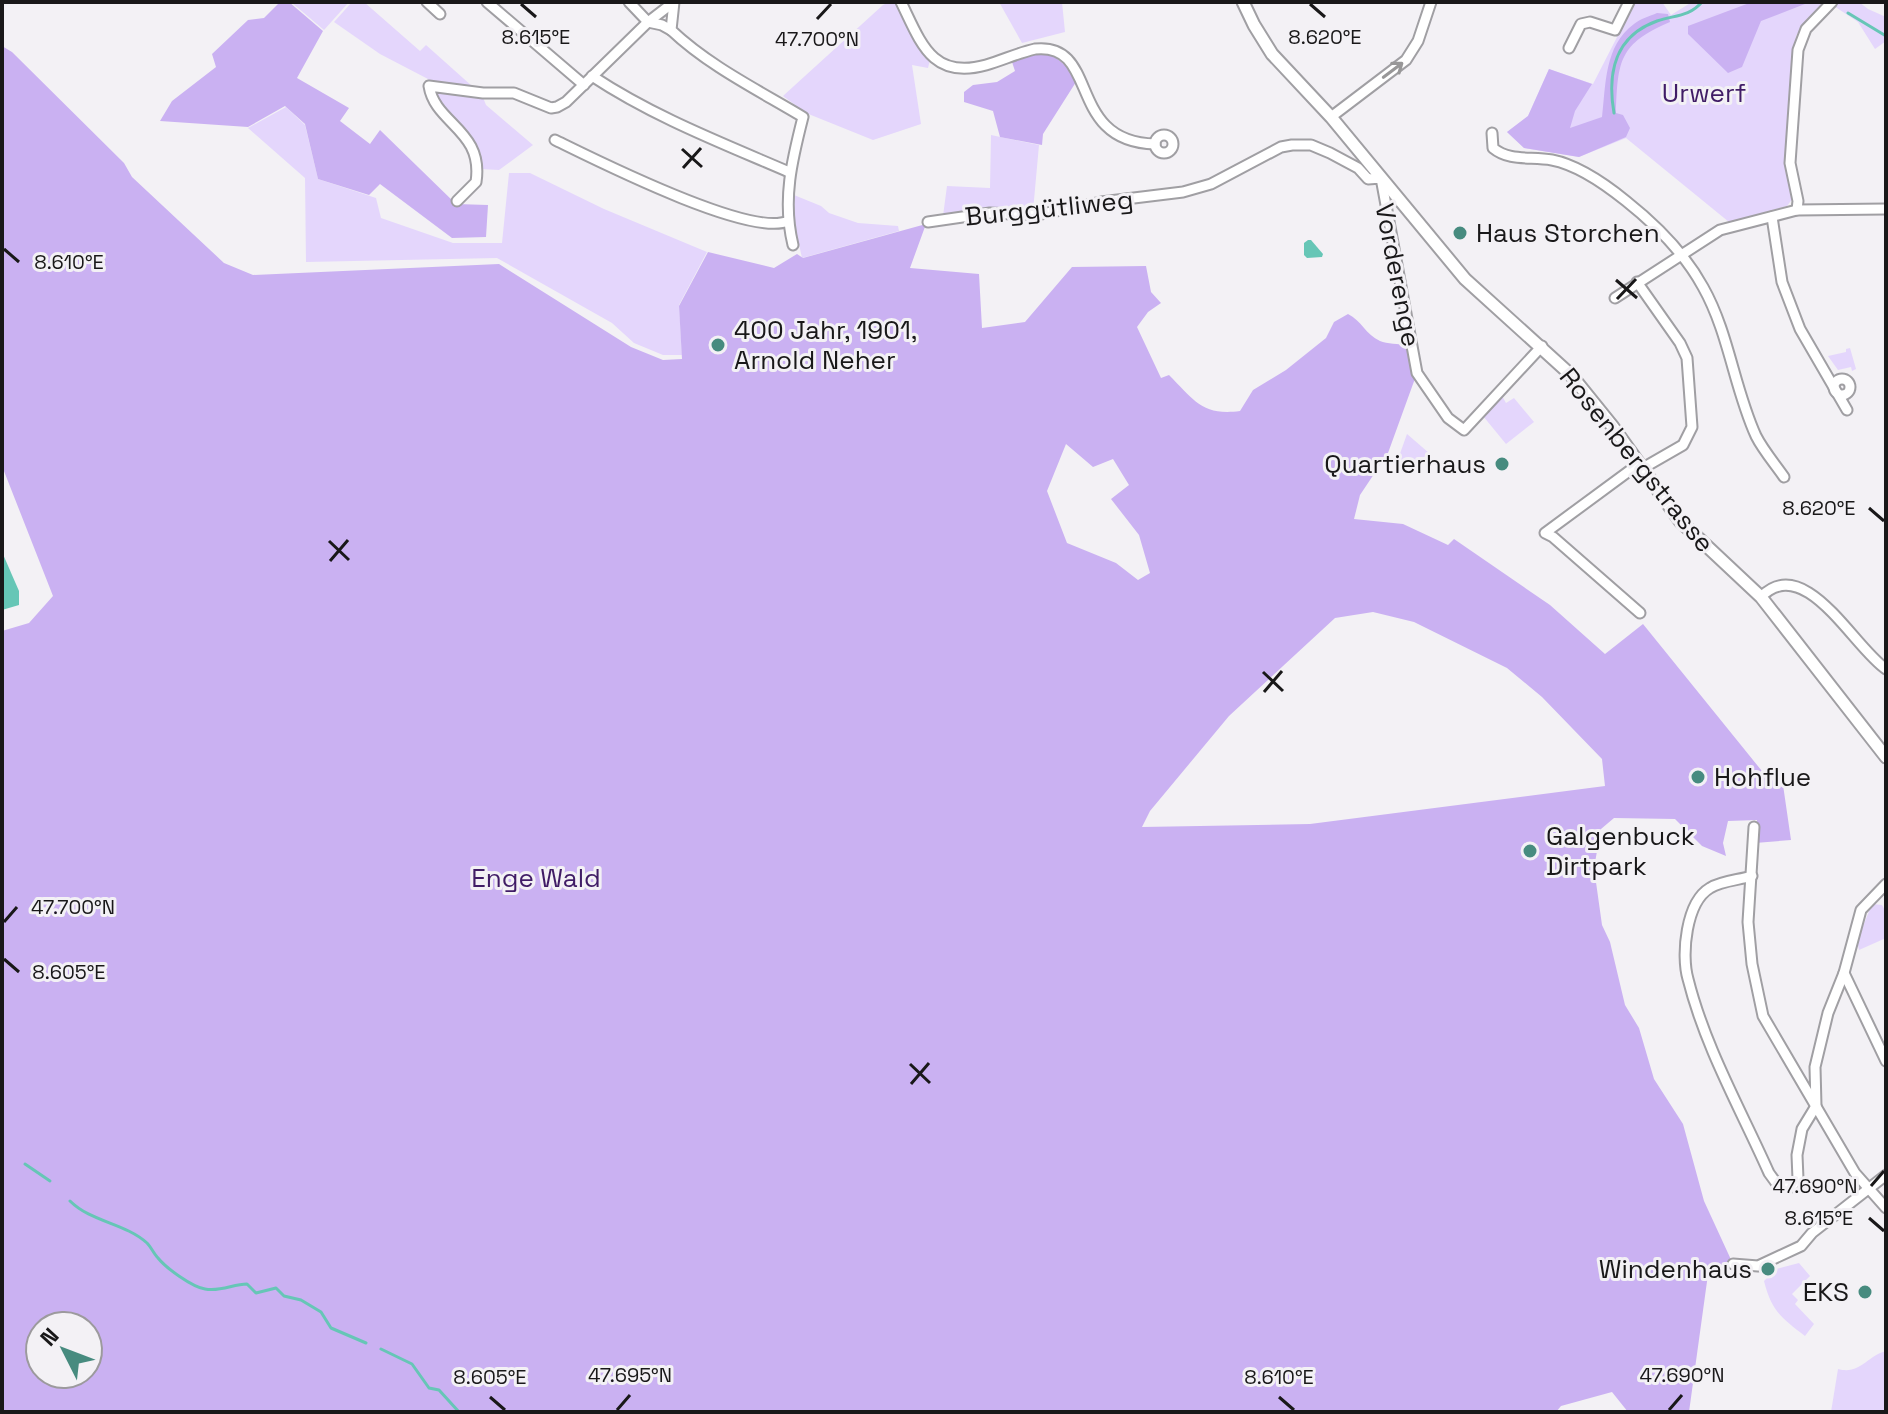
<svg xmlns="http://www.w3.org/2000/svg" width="1888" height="1414" font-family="'Space Grotesk',sans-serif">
  <rect width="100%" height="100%" fill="#f3f1f5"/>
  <g fill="#e4d6fc">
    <polygon points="291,2 349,2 324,30"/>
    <polygon points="352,2 364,2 420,51 426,45 482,95 486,105 533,145 499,170 480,169 436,99 428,79 380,54 334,22"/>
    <polygon points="889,2 895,2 920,49 930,60 928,68 912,65 921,124 873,140 806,113 783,96 883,5"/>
    <polygon points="999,2 1062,2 1065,32 1022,43"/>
    <polygon points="1635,2 1662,2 1671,15 1692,2 1825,2 1806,20 1796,36 1785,170 1793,198 1787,206 1729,222 1626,138 1579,157 1524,148 1507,132 1528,116 1549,69 1593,84"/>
    <polygon points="1828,2 1859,2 1868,9 1886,17 1886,41 1875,49 1858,22"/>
    <polygon points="286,107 305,125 318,179 376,198 381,218 453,243 502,243 509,173 530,173 604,209 707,252 679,305 682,355 663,355 634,343 612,323 497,258 306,262 305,178 248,128"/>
    <polygon points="991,135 1039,145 1033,211 989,209 943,216 947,186 990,188"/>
    <polygon points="794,195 821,206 829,213 858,223 898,226 899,231 802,258 793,217"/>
    <polygon points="1850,348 1856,369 1852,371 1851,367 1838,370 1828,356 1846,352 1846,349"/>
    <polygon points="1502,396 1506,403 1514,398 1534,422 1506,444 1483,416"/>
    <polygon points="1407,434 1429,453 1407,471 1397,462"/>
    <polygon points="1872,904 1882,905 1886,912 1886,938 1859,950 1857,941"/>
    <path d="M1799,1263l11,13 -18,18 6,6 -3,4 19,20 -9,12c-24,-19 -33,-24 -41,-55l12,-12z"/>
    <path d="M1886,1351v61h-55l7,-43c22,6 29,-13 48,-18z"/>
  </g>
  <g fill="#cab1f2" fill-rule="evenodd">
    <polygon points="280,2 289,2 323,31 297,78 349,108 340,121 370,144 380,130 456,204 488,205 486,237 452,238 380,184 369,195 318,179 305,124 285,106 248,127 160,121 172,101 216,67 212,54 248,20 264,18"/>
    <polygon points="1752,2 1810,2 1761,21 1742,67 1728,73 1688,34 1688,26"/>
    <path d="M1657,13l11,1 2,8c-51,22 -52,38 -54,91l7,2 7,13 -4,9 -47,20 -55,-9 -17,-16 21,-16 21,-47 43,15 -17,27 -5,17 32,-11c4,-32 2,-71 32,-93 6,-5 16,-8 23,-11z"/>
    <path d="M2,46l10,6 112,111 8,14 92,86 29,12 246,-11 132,83 32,13 19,-1 -3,-53 29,-54 66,16 23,-14 6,4 123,-34 -16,44 69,6 3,54 43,-6 47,-55 74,-1 5,26 10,11 -13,9 -11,15 24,51 8,-3c25,25 33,41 71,36l13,-21 33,-20 40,-32 8,-16 14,-8c13,6 18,21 32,27 7,3 19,3 27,4l10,28 -29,80 -28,42 -6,24 49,5 45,21 6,-6 96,66 55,49 38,-30 127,157 12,-3 9,62 -36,3 2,-23 -29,1 -5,22 3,13 -24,-10 -27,-27 -61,-1 -13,11 -7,39 8,57 8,17 15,63 14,23 15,51 29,45 21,77 29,63 -24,3 -20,145h-61l-16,-20 -51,14 -5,6h-1554v-781l27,-8 24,-27 -51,-130zM1066,444l27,23 20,-8 16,26 -18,14 28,36 11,38 -12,7 -22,-17 -49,-20 -20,-52zM1373,612l41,10 93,46 35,29 60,62 3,27 -295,38 -168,3 8,-16 79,-95 106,-98zM40,1326h48v48h-48z"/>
    <path d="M1041,52c18,5 26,13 35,30l-33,52 -1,11 -42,-8 -7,-26 -29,-9v-10l9,-7 24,-3 18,-11 -3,-9z"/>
  </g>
  <g fill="#66c6b6">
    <polygon points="1308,240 1311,240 1323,254 1322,257 1307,258 1304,255 1304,243"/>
    <polygon points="2,552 19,591 19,605 2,610"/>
  </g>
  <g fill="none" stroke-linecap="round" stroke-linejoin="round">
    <g stroke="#66c6b6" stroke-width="3">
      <polyline points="1848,13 1886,36"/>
      <path d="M1614,113c-7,-40 1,-77 43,-92 18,-6 32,-4 45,-19"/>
      <polyline points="25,1164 50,1181"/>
      <path d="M70,1201c21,21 55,22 77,42 4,4 7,11 11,15 8,10 34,29 47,31 16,3 28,-5 42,-5l9,9 20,-5 8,8 17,4 20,12 10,16 35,15"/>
      <polyline points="381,1349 412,1364 429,1388 439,1390 459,1412"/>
    </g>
    <g stroke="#a09fa3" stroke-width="13">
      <g id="minor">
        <polyline points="427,2 440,14"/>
        <polyline points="487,2 584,85"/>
        <polyline points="629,2 648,22 662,25 671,30"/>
        <path d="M674,2l-3,28c38,36 87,60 132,87 -11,43 -21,83 -10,128"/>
        <path d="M901,2c20,41 31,78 85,63 17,-5 32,-12 49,-16 66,-7 30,93 120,95"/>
        <polyline points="1569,48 1581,24 1590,22 1615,30 1629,2"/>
        <path d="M592,76c62,41 130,67 197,96"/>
        <polyline points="1331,117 1406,60 1418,41 1431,2"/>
        <path d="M1492,133l1,15c17,14 38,8 59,12 26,5 53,24 74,41 29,23 59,53 77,86 26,46 31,101 53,149 7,14 19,28 28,41"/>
        <circle cx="1164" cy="144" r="9"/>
        <path d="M555,140c41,20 195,98 233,81"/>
        <path d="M457,201l19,-19c8,-52 -41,-58 -47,-96l54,7h31l37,15 6,-1 9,-5 82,-80 26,-20"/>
        <polyline points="1797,210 1798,201 1790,163 1798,50 1806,29 1832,2"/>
        <polyline points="1772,217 1782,282 1800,329 1847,410"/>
        <polyline points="928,222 990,213 1037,215 1101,202 1183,192 1211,184 1281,147 1292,145 1311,145 1330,153 1358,168 1368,179 1381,178 1417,373 1448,418 1464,430 1542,346"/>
        <polyline points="1637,282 1680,343 1687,358 1692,427 1683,445 1643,468"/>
        <polyline points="1615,298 1720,230 1797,210 1886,209"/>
        <circle cx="1842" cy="387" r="8"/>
        <polyline points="1640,463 1545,533 1553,537 1640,613"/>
        <path d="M1761,597c44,-45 93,51 125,72"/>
        <polyline points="1754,827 1748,922 1752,964 1763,1016 1855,1173 1886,1208"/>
        <path d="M1752,876c-13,4 -31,5 -42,12 -24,14 -29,67 -22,91 17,68 53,131 81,194l8,11 14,3 7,-8 -1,-24 5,-26 14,-23 -1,-39 13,-54 16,-40 17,-63 25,-26"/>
        <polyline points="1844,973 1886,1061"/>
        <polyline points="1733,1264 1758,1266 1801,1246 1812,1233 1886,1175"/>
      </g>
    </g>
    <g stroke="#a09fa3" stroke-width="15">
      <polyline id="tertiary" points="1243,2 1254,25 1272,54 1331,117 1465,279 1571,375 1613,427 1680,521 1761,597 1886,757"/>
    </g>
    <use href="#minor" stroke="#fff" stroke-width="9"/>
    <use href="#tertiary" stroke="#fff" stroke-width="11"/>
  </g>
  <defs><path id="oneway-shaft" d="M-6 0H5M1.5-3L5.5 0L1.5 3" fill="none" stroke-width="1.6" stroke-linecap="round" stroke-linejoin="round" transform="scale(2)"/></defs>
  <use stroke="#989798" href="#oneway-shaft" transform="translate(1393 70) rotate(-37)"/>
  <path fill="none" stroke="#191819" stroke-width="3" d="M521,4l15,13M1310,4l15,13M817,19l14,-15M682,149l20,18M683,168l18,-20M4,249l15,13M1616,280l21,18M1617,299l19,-20M1869,508l15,13M329,541l20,19M330,561l18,-21M1263,672l20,19M1264,692l18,-21M4,922l13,-15M4,959l15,13M910,1064l20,19M911,1084l18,-21M1871,1186l13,-15M1869,1218l15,13M490,1397l15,13M1279,1397l15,13M617,1410l13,-15M1669,1410l13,-15"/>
  <g fill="#478b7f" stroke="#f3f1f5" stroke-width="3">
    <circle cx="1460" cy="233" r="8"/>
    <circle cx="718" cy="345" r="8"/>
    <circle cx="1502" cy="464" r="8"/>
    <circle cx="1698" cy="777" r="8"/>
    <circle cx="1530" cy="851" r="8"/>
    <circle cx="1768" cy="1269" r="8"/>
    <circle cx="1865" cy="1292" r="8"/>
  </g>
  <g text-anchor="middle" stroke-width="6" stroke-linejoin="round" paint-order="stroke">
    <g font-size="26" fill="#401c66" stroke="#f3f1f5">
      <text x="1704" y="102">Urwerf</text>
      <text x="536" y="887">Enge Wald</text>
    </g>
    <g font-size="26" fill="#191819" stroke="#f3f1f5">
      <text transform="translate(1049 208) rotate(-6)" y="9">Burggütliweg</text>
      <text transform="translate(1398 275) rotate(79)" y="9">Vorderenge</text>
      <text transform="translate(1637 460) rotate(51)" y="9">Rosenbergstrasse</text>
    </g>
    <g font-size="26" fill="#191819" stroke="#f3f1f5" text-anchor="start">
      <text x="1476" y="242">Haus Storchen</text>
      <text x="734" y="339">400 Jahr, 1901,<tspan x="734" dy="30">Arnold Neher</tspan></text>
      <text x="1486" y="473" text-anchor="end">Quartierhaus</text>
      <text x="1714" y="786">Hohflue</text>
      <text x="1546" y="845">Galgenbuck<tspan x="1546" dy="30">Dirtpark</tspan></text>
      <text x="1752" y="1278" text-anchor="end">Windenhaus</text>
      <text x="1849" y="1301" text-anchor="end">EKS</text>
    </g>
  </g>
  <g font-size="20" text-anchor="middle" fill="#191819" stroke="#f3f1f5" stroke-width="6" stroke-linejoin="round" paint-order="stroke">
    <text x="536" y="44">8.615°E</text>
    <text x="1325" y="44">8.620°E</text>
    <text x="817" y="46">47.700°N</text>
    <text x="69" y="269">8.610°E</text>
    <text x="1819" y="515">8.620°E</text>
    <text x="73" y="914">47.700°N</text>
    <text x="69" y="979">8.605°E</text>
    <text x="1815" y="1193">47.690°N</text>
    <text x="1819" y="1225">8.615°E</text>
    <text x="630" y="1382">47.695°N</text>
    <text x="1682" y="1382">47.690°N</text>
    <text x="490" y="1384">8.605°E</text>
    <text x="1279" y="1384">8.610°E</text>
  </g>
  <rect width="1888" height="1414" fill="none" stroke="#191819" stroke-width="8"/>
  <g transform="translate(64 1350) rotate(312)"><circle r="38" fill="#f3f1f5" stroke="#9c9a9d" stroke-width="2"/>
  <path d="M0-6L14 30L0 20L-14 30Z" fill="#478b7f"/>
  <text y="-12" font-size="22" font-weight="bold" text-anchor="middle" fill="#191819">N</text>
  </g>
</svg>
